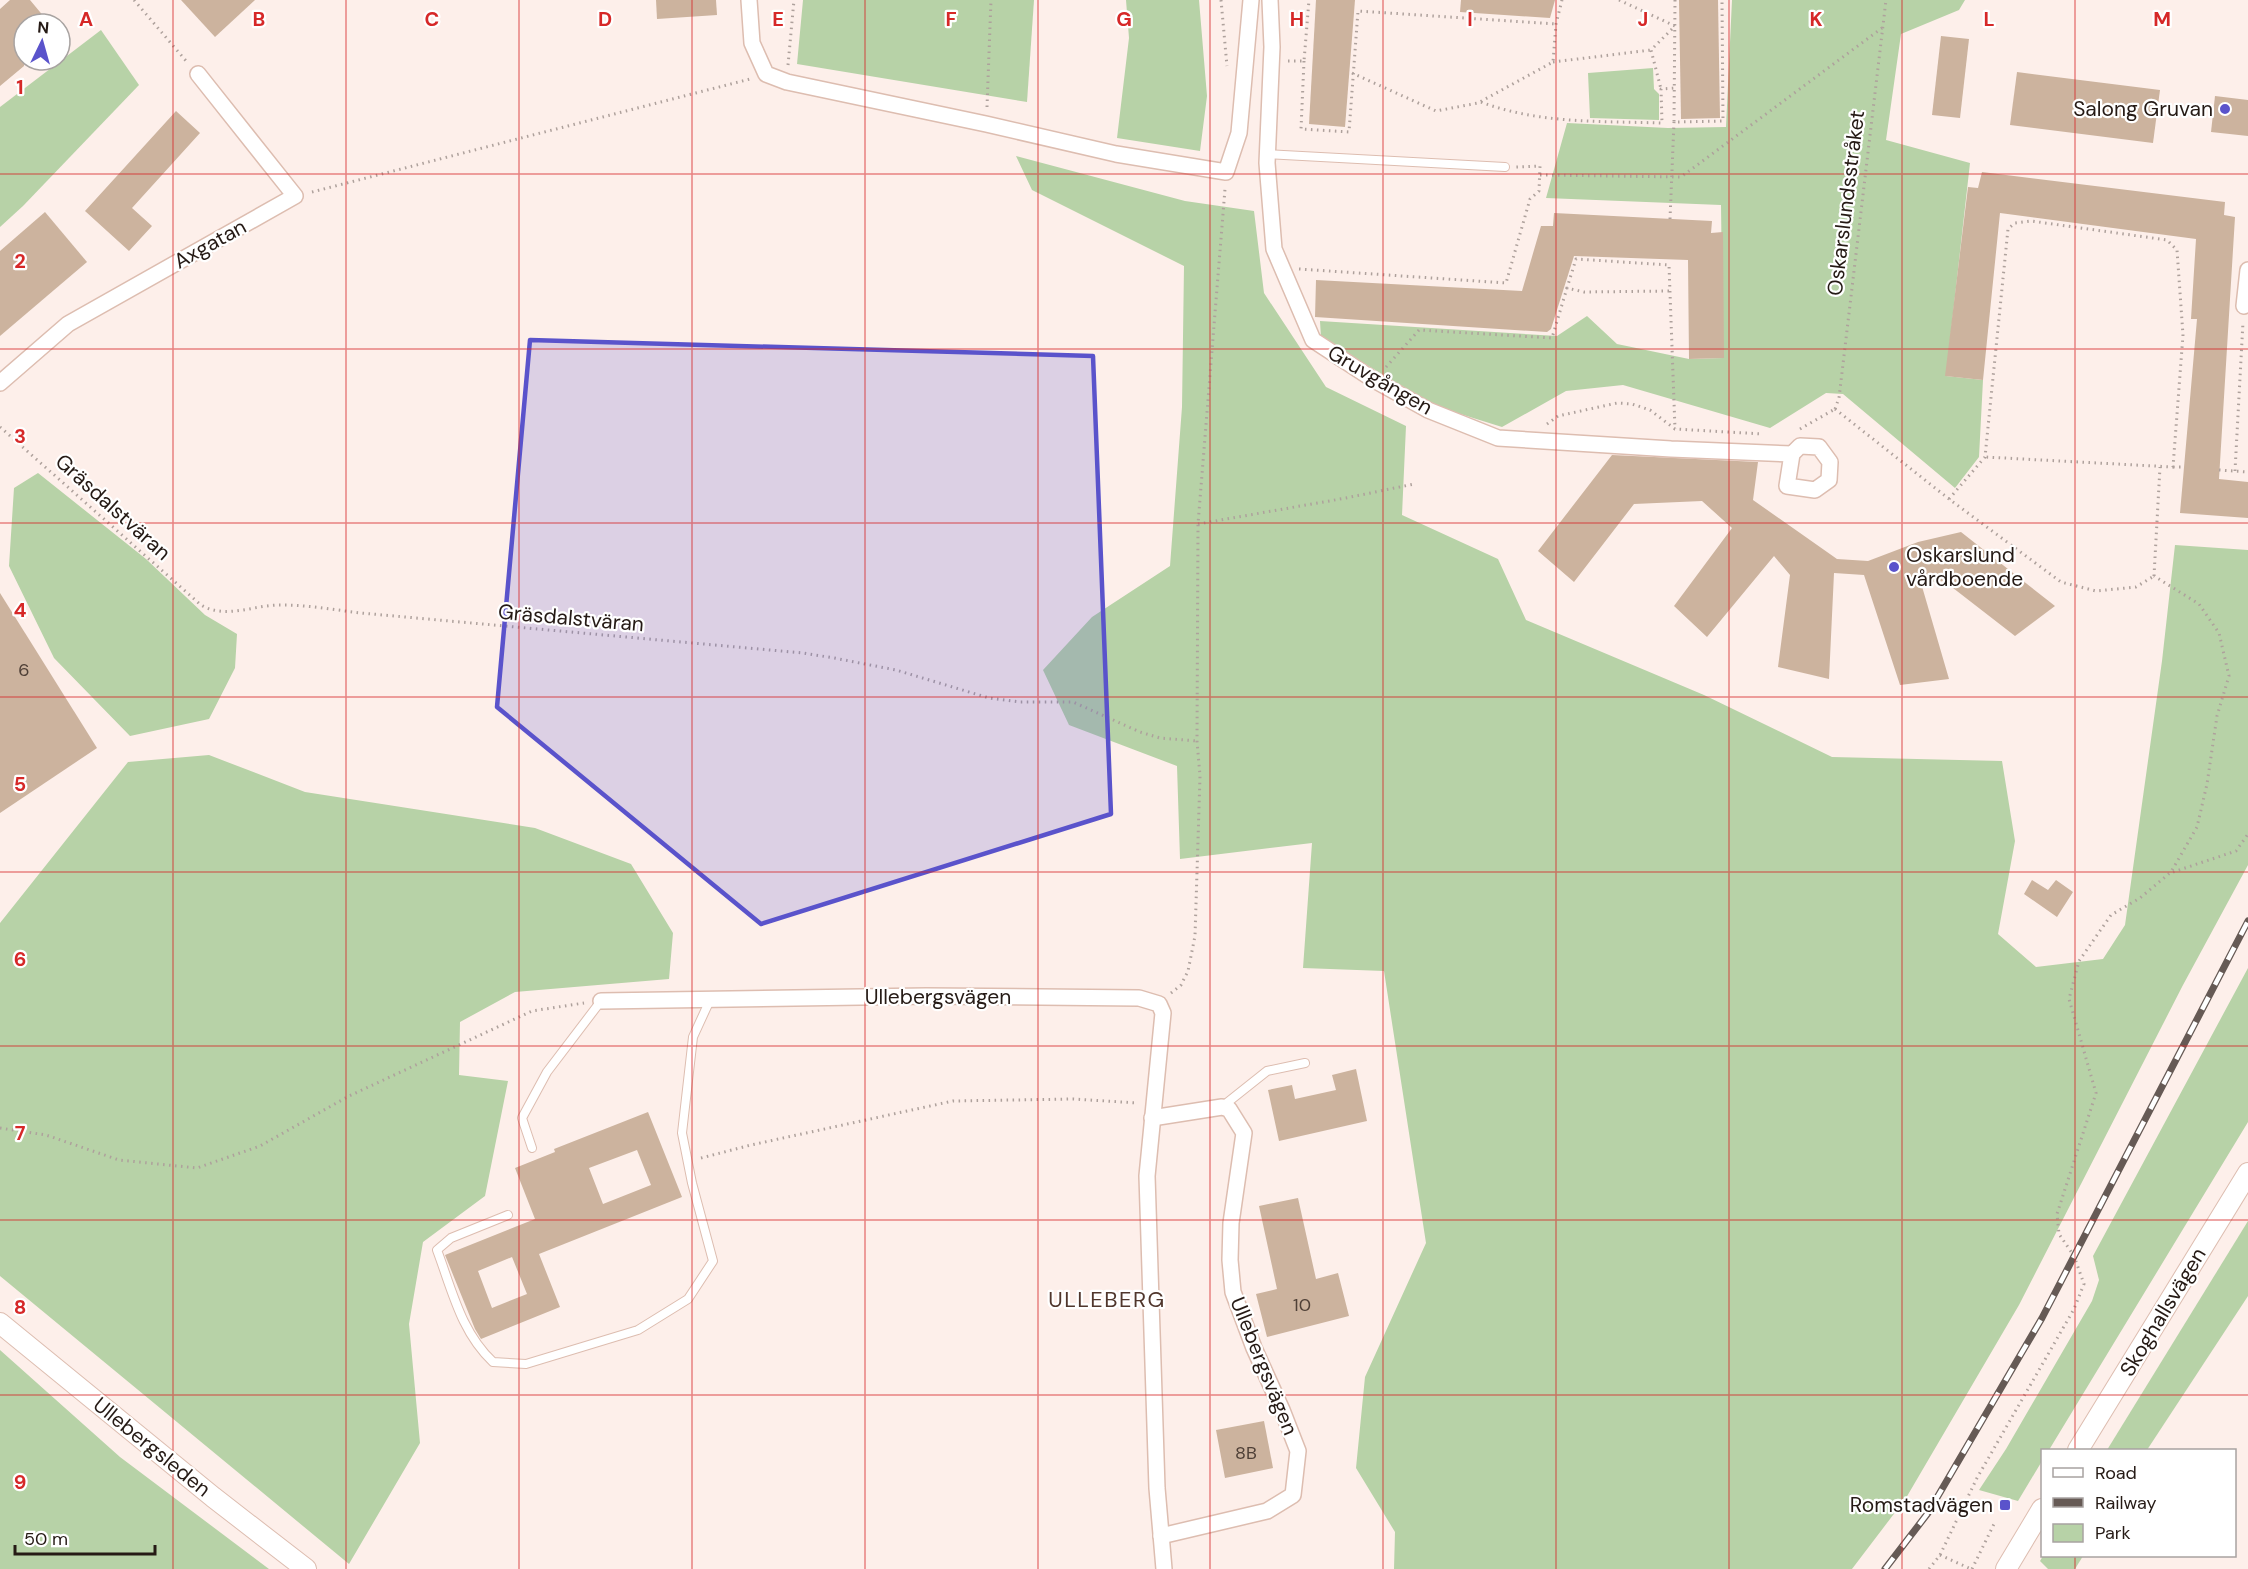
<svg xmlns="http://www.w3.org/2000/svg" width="2248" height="1569" font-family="'DM Sans',sans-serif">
  <rect width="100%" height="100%" fill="#fdefea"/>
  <g fill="#b7d2a7">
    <polygon points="803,0 1034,0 1027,102 797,64"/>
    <polygon points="1126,0 1199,0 1207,96 1200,151 1117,138 1129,38"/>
    <polygon points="1732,0 1965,0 1959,10 1901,34 1886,140 1970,163 1946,376 1983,380 1979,457 1955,488 1843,394 1826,393 1770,428 1623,385 1566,391 1502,427 1438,407 1321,338 1320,321 1557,336 1587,316 1617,344 1689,359 1723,358 1721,205 1546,198 1567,123 1668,128 1726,127"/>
    <polygon points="101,30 139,85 23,206 0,227 0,107"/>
    <polygon points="1653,68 1654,89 1659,94 1659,120 1590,118 1588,73"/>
    <polygon points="1016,156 1185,201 1254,211 1264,293 1326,387 1406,426 1402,515 1498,559 1526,620 1704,695 1832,757 2002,761 2015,841 1998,934 2036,967 2103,959 2125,925 2162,661 2175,545 2248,550 2248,865 2183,985 2019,1305 1906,1498 1852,1569 1394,1569 1395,1532 1356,1468 1365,1377 1426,1243 1384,971 1303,968 1312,843 1180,859 1177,766 1069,725 1043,670 1092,617 1170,566 1182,407 1184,266 1032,190"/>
    <polygon points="38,473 146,559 205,615 237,634 235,668 209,719 130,736 54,658 9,566 14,488"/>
    <polygon points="209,755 305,792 535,828 631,864 673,933 669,979 515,992 460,1022 459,1075 508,1081 485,1196 423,1242 409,1324 420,1443 349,1564 0,1276 0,923 128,762"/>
    <polygon points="2248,968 2248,1122 2049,1450 2042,1450 2042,1461 2018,1501 1979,1490 2006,1449 2092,1301 2099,1280 2093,1256"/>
    <polygon points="2248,1221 2248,1296 2147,1450 2107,1450"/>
    <polygon points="0,1350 120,1457 269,1569 0,1569"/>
    <polygon points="2043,1556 2083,1556 2075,1569 2048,1569 2040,1561"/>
  </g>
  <g fill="#ccb39e" fill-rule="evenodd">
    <polygon points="10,0 30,0 50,24 24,24 24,66 0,86 0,9"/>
    <polygon points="181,0 255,0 215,37"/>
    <polygon points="656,0 716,0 717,15 657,19"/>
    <polygon points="1316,0 1355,0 1345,127 1309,124"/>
    <polygon points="1461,0 1555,0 1550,18 1460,12"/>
    <polygon points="1679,0 1718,0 1720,118 1681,119"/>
    <polygon points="1941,36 1969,39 1960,118 1932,115"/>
    <polygon points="2017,72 2160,90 2153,143 2010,125"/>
    <polygon points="2215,96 2248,100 2248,136 2211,132"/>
    <polygon points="176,111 200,133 132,208 152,226 129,251 85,211"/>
    <polygon points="1982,172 2225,202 2224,215 2235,217 2219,479 2248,482 2248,518 2180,513 2197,319 2191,319 2196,239 2000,213 1983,380 1945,376 1968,187 1978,188"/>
    <polygon points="45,212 87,262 0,336 0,251"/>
    <polygon points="1554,213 1712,221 1711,233 1723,232 1724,358 1689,359 1688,260 1574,256 1551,329 1547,332 1315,317 1316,280 1522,291 1541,226 1553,226"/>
    <polygon points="1612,455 1758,462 1753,500 1837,559 1868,561 1918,542 1961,532 2055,606 2015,636 1944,581 1921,583 1949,679 1900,685 1864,575 1834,573 1829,679 1778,667 1790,575 1774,556 1707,637 1674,606 1732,528 1702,501 1634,504 1574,582 1538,551"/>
    <polygon points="0,593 97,748 0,813"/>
    <polygon points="2032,880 2048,890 2056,880 2073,892 2057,917 2024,894"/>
    <polygon points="1356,1069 1367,1121 1279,1141 1268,1090 1292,1085 1295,1099 1336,1090 1332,1075"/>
    <path d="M648,1112l34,85 -143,57 21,53 -79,32 -6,-10 -30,-74 90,-36 -20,-51 40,-16 -1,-3zM637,1150l14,35 -48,19 -14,-36zM512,1257l15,37 -35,14 -14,-37z"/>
    <polygon points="1298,1198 1316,1279 1338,1273 1349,1316 1267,1337 1256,1294 1277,1289 1259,1206"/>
    <polygon points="1264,1421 1273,1468 1225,1478 1216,1430"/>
  </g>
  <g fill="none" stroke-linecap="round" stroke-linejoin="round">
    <g stroke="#ddbdb0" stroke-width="10">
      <g id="service">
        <polyline points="1267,154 1505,167"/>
        <polyline points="1223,1106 1267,1071 1305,1063"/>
        <polyline points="532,1148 522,1118 547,1072 601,1001"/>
        <path d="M508,1215l-57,23 -14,12c15,40 24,82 56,112l33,2 112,-34 50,-31 25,-38 -21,-78 -10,-50 11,-96 17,-37"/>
      </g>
    </g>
    <g stroke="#ddbdb0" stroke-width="18">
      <g id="minor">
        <polyline points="749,0 752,43 766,74 787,82 986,124 1116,154 1226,172 1239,133 1251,0"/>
        <polyline points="1270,0 1272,47 1267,163 1274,249 1313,340 1374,380 1428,410 1498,438 1671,449 1792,454 1800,446 1819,447 1830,462 1829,480 1815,490 1787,486 1792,454"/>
        <polyline points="2244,306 2248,270"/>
        <polyline points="0,383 68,324 295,196 198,74"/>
        <polyline points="601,1001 926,996 1139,998 1159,1004 1163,1013 1147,1176 1157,1488 1164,1569"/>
        <polyline points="1152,1118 1222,1107 1229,1109 1244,1133 1231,1223 1230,1260 1233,1292 1254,1348 1282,1410 1298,1451 1293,1495 1267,1511 1161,1536"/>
      </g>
    </g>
    <g stroke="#ddbdb0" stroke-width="22">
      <g id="secondary">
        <polyline points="0,1323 213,1497 306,1569"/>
        <polyline points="2078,1450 2248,1173"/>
        <polyline points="2006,1569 2042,1509"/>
      </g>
    </g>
    <g stroke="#aea19c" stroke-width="3" stroke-dasharray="1.5 4.5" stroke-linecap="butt">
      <polyline points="134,0 187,62"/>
      <polyline points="1221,0 1227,66"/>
      <polyline points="1619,0 1675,26 1651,50 1661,89"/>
      <polyline points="1675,0 1674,122 1723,121 1722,0"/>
      <polyline points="1288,61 1304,61 1309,0"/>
      <polyline points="1304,61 1301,129 1349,132 1358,11 1556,24"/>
      <polyline points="1553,62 1651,50"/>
      <polyline points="788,65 794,0"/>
      <polyline points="1352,73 1436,111 1478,103 1553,62 1556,24 1562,0"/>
      <path d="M1481,102c58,22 119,19 181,21l-1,-34 14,-1"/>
      <polyline points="987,107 991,0"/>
      <polyline points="1540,175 1681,177 1882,28"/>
      <polyline points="312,192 750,79"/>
      <polyline points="1670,219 1674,122"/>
      <polyline points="1299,269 1506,283 1530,199 1539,191 1540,166 1516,167"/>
      <polyline points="1669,291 1584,292 1567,288 1576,259 1669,265 1675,429"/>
      <polyline points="1386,367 1419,330 1552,338 1567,288"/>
      <polyline points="1835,409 1839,398 1886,0"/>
      <polyline points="1835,409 1949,499 2061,582 2096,591 2136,587 2154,576"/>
      <polyline points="1547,424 1558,416 1617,403 1632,404 1650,410 1675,429 1763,434"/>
      <path d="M0,427l201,178c25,15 55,-1 81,0 27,0 53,5 79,8l442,40 31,5 62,12 93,28 31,4h53l67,30 20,6 37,3"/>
      <polyline points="1800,429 1835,409"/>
      <polyline points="2173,467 2182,467"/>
      <polyline points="2219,470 2248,472"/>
      <polyline points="2235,471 2243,322"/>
      <polyline points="1949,499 1985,457 2008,229 2015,223 2031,221 2167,240 2177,250 2183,335 2173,467 1985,457"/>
      <polyline points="1198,524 1346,498 1414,484"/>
      <polyline points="2154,576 2160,467"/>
      <polyline points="2173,872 2236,851 2248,834"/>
      <polyline points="1171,993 1181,985 1188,971 1195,936 1200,776 1197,741 1198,524 1225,189"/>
      <polyline points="0,1128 46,1135 119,1160 197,1168 260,1146 349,1096 532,1011 584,1003"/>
      <polyline points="701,1158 751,1145 953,1101 1074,1099 1138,1103"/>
      <polyline points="1940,1555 1971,1569"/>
      <polyline points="1929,1569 1940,1555 1977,1478 2074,1309 2084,1284 2074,1256 2059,1234 2057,1214 2096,1093 2069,999 2079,961 2111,915 2140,898 2171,872 2197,827 2207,784 2217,716 2229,676 2219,633 2199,604 2154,576"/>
      <polyline points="1972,1569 1994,1524"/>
    </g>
    <use href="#service" stroke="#fff" stroke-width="8"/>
    <use href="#minor" stroke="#fff" stroke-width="15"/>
    <use href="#secondary" stroke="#fff" stroke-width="20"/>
    <g stroke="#665a55" stroke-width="7">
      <polyline id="rail" points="1885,1569 1928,1513 2042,1318 2248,921"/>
    </g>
    <use href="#rail" stroke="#fff" stroke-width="4.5" stroke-dasharray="14" stroke-linecap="butt"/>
  </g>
  <path fill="#5a53cb" fill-opacity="0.2" stroke="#5a53cb" stroke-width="4.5" stroke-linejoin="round" d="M530,340l563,16 18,458 -350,110 -264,-217z"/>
  <path fill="none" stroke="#d62828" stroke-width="1.5" stroke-opacity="0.55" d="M173,0v1569M346,0v1569M519,0v1569M692,0v1569M865,0v1569M1038,0v1569M1210,0v1569M1383,0v1569M1556,0v1569M1729,0v1569M1902,0v1569M2075,0v1450M0,174h2248M0,349h2248M0,523h2248M0,697h2248M0,872h2248M0,1046h2248M0,1220h2248M0,1395h2248M2075,1556v13"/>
  <g fill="#5a53cb" stroke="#fff" stroke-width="2">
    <circle cx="2225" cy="109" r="6"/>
    <circle cx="1894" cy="567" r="6"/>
    <rect x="1999" y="1499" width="12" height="12" rx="3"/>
  </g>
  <g text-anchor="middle" stroke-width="4.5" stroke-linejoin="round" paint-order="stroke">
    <g font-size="18" fill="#4f4037">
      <text x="24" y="676">6</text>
      <text x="1302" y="1311">10</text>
      <text x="1246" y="1459">8B</text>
    </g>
    <g font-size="21" fill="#251a15" stroke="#fff" text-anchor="end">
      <text x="2213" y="116">Salong Gruvan</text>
      <text x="1906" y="562" text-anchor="start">Oskarslund<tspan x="1906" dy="24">vårdboende</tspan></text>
      <text x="1993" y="1512">Romstadvägen</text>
    </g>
    <g font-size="21" fill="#251a15" stroke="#fff">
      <text transform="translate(1846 203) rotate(-83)" y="7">Oskarslundsstråket</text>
      <text transform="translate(210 244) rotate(-29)" y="7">Axgatan</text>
      <text transform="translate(1380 380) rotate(30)" y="7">Gruvgången</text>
      <text transform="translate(113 507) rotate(42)" y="7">Gräsdalstväran</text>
      <text transform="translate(571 618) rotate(5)" y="7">Gräsdalstväran</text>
      <text x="938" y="1004">Ullebergsvägen</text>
      <text transform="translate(2163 1312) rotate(-59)" y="7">Skoghallsvägen</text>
      <text transform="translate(1264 1366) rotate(68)" y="7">Ullebergsvägen</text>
      <text transform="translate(152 1447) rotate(39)" y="7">Ullebergsleden</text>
    </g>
    <g font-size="22" letter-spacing="1.5" fill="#50362c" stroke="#fff">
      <text x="1107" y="1307">ULLEBERG</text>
    </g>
  </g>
  <g font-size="20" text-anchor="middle" font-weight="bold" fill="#d62828" stroke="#fff" stroke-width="4.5" stroke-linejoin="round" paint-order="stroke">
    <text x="86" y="26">A</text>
    <text x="259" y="26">B</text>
    <text x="432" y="26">C</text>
    <text x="605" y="26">D</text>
    <text x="778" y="26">E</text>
    <text x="951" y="26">F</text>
    <text x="1124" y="26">G</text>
    <text x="1297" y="26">H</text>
    <text x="1470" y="26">I</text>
    <text x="1643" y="26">J</text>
    <text x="1816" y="26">K</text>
    <text x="1989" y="26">L</text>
    <text x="2162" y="26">M</text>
    <text x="20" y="94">1</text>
    <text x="20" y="268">2</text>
    <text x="20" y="443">3</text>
    <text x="20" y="617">4</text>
    <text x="20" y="791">5</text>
    <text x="20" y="966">6</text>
    <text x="20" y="1140">7</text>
    <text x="20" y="1314">8</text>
    <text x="20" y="1489">9</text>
  </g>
  <rect x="2041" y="1449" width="195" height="108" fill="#ffffff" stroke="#a8a3a1" stroke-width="1.5"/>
  <rect x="2053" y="1468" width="30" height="9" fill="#ffffff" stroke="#a8a3a1" stroke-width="1.5"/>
  <text x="2095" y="1479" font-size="18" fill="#251a15">Road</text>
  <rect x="2053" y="1498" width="30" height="9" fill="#665a55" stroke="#a8a3a1" stroke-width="1.5"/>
  <text x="2095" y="1509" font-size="18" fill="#251a15">Railway</text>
  <rect x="2053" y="1524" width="30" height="18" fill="#b7d2a7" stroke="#a8a3a1" stroke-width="1.5"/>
  <text x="2095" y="1539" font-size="18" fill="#251a15">Park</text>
  <g transform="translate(42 42) rotate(5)"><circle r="28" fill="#ffffff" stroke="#a8a3a1" stroke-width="1.5"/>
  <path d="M0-4.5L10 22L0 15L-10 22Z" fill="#5a53cb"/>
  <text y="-9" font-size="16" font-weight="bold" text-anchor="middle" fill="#251a15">N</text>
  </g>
  <path d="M15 1545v9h140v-9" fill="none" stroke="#251a15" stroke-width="3"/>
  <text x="24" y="1545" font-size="18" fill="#251a15" stroke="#ffffff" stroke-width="4.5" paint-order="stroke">50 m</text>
</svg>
